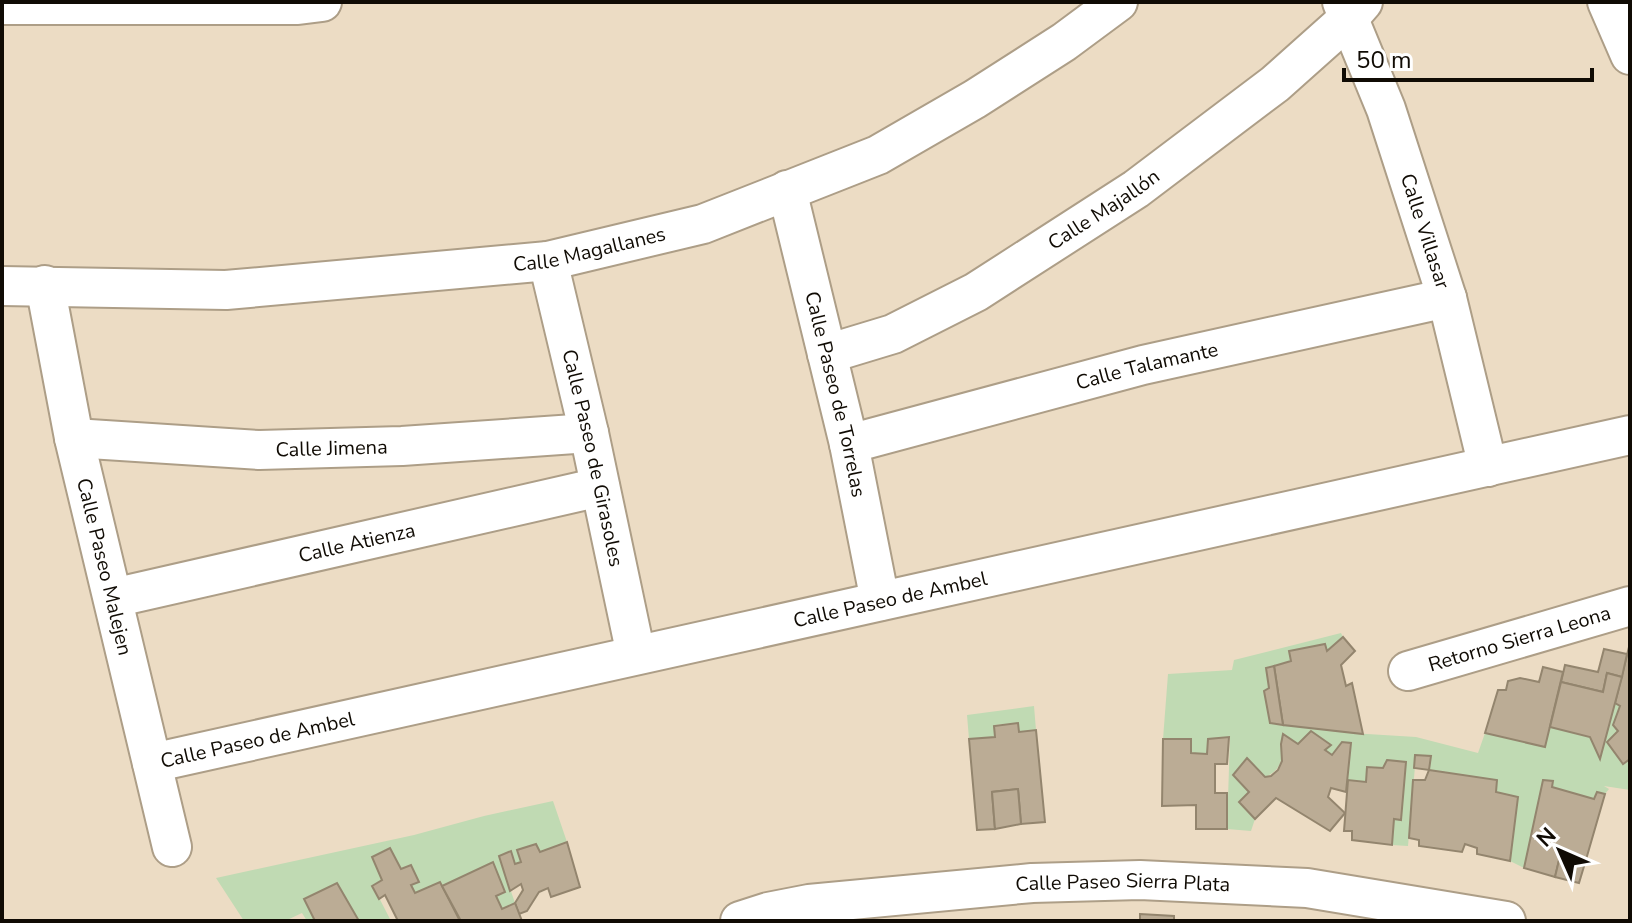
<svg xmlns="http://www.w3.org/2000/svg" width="1632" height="923" font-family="'Nunito Sans',sans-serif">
  <rect width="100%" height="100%" fill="#ecdcc4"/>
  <g fill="#c0dab3">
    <path d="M1341,633l2,4 -16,14 -3,-7 -35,7 2,10 -24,7 2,20 -5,3 6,32 81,10 65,4 62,16 7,-20 60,14 5,-20 40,10 10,21 15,-55 5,3 -7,19 5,6 -11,11 15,22 8,-5v31l-26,-4 5,3 -4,5 -8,-1 -3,6 -42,-12 1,-6 -29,87 -14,-7 8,-64 -22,-5 1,-12 -68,-10 1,-14 -14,-1 -8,91 -16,-1 2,-26h7l4,-58 -17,-1 -5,8 -15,-1 -2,15 -18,-2 2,-37 -8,-1 -10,13 -7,-5 5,-5 -19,-14 -13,13 -15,-10c0,18 2,35 -18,43l-18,-19 -14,16 16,18 -9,10 15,17 -4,12 -24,-2 3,-92 -21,2 -2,15 -16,-1 -1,-14h-27l5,-65 64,-4 2,-10z"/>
    <polygon points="1034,706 1036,730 1019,732 1018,723 995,725 995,737 969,739 967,715"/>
    <polygon points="553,801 567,842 540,852 536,844 518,850 521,862 515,864 511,852 499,856 515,903 502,909 496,896 505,892 493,862 442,886 440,882 415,893 411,885 410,866 401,869 389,848 372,857 382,880 373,886 391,921 359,921 337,883 304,899 315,921 307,921 302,913 285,921 244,921 216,878 414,835 484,816"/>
  </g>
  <g fill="#bbac95" stroke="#93856e" stroke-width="2">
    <polygon points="1343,637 1355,651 1341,665 1346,686 1352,683 1363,734 1283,725 1274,666 1291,661 1289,651 1325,644 1327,651"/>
    <polygon points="1629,647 1630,759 1623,764 1607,742 1618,731 1613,725 1620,706 1615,703"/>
    <polygon points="1604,649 1627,654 1622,677 1607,673 1603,692 1561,682 1565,665 1598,672"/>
    <polygon points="1274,666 1283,725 1270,723 1264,691 1269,688 1266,668"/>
    <polygon points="1543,667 1563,672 1545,747 1485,733 1498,690 1506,690 1508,681 1520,678 1539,682"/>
    <polygon points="1607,673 1622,677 1600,759 1590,737 1550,727 1561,682 1603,692"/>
    <polygon points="1018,723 1019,732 1036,730 1045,822 1021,824 1018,789 992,792 995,829 977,830 969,739 995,737 994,726"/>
    <polygon points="1311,731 1331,745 1325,750 1332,755 1342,742 1351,743 1346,792 1331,788 1328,797 1345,813 1330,831 1276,798 1255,819 1239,802 1249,792 1233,775 1247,758 1265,777 1271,776 1278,770 1282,761 1281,744 1283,734 1298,744"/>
    <polygon points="1229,737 1227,764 1215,764 1215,793 1227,793 1227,829 1196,829 1196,805 1162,806 1163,739 1191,739 1191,753 1207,754 1208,739"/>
    <polygon points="1415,755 1431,756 1429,770 1414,768"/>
    <polygon points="1387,760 1406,762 1401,820 1394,819 1392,845 1352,840 1352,831 1344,831 1348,780 1366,782 1367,767 1383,768"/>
    <polygon points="1429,770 1497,780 1496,792 1518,797 1510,861 1477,854 1477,848 1465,844 1462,852 1419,846 1419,840 1409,838 1413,780 1425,780"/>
    <polygon points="1543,780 1553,781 1552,787 1594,799 1597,792 1605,794 1585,863 1560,856 1555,877 1524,868"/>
    <polygon points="1018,789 1021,824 995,829 992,792"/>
    <polygon points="567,842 580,887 551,897 548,888 539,892 527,911 519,914 515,903 523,890 521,884 510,891 499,856 511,851 515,864 521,862 517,850 536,844 540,852"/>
    <polygon points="390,848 401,869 411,865 419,882 411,885 415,893 440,882 460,921 398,921 385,895 379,899 372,886 382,880 372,857"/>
    <polygon points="1560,856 1585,863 1579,883 1555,877"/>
    <polygon points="493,862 505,892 496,896 502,909 515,903 522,921 461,921 442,886"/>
    <polygon points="337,883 359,921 315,921 304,899"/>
    <polygon points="1140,914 1174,916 1174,921 1140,921"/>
  </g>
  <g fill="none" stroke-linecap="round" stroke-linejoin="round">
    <g stroke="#ad9e87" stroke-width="42">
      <g id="street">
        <path id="s1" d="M1342,2l44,107 61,189 41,169"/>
        <polyline points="1607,2 1630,55"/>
        <polyline points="2,5 298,5 322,2"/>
        <path id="s2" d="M787,190l62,254 31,157"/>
        <path id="s3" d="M548,261l41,172 47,222"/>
        <path id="s4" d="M45,285l29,153 98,409"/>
        <path id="s5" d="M2,286l224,4 322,-29 155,-37 175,-69 97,-56 89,-57 54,-40"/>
        <path id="s6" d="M827,354l66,-20 83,-42 160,-103 139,-105 74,-66 14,-16"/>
        <path id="s7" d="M74,438l185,12 143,-4 187,-13"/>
        <path id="s8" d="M849,444l294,-79 304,-67"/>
        <path id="s9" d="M113,598l487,-111"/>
        <path id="s10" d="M1408,671l222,-65"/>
        <path id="s11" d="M152,763l1478,-328"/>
        <path id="s12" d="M740,921l28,-9 41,-8 223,-21 108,-3 167,8 199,33"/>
      </g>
    </g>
    <use href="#street" stroke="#fff" stroke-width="38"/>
  </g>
  <g text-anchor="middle" stroke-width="6" stroke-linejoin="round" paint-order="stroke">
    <g font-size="20" fill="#100b04" stroke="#fff">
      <text dy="7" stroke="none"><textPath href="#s6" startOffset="314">Calle Majallón</textPath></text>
      <text dy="7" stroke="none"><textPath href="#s1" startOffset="244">Calle Villasar</textPath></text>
      <text dy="7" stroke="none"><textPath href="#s5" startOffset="590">Calle Magallanes</textPath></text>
      <text dy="7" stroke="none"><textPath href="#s8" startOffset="308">Calle Talamante</textPath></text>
      <text dy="7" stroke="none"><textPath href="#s2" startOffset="210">Calle Paseo de Torrelas</textPath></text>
      <text dy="7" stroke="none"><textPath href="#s7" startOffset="258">Calle Jimena</textPath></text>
      <text dy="7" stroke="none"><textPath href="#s3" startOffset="202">Calle Paseo de Girasoles</textPath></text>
      <text dy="7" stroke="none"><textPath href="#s9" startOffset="250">Calle Atienza</textPath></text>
      <text dy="7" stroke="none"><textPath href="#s4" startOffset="288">Calle Paseo Malejen</textPath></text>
      <text dy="7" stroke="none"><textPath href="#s11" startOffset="756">Calle Paseo de Ambel</textPath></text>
      <text dy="7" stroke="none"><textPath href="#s10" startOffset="116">Retorno Sierra Leona</textPath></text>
      <text dy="7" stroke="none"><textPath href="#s11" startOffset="108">Calle Paseo de Ambel</textPath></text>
      <text dy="7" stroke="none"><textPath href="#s12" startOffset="386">Calle Paseo Sierra Plata</textPath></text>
    </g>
  </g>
  <rect width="1632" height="923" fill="none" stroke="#100b04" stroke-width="8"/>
  <g transform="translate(1560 851) rotate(315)" stroke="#ffffff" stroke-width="6" paint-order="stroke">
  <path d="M0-6L14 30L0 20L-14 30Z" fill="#100b04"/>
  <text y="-12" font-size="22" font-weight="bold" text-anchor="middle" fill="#100b04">N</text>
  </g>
  <path d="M1344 68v12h248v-12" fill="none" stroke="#100b04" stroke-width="4"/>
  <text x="1356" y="68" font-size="24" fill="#100b04" stroke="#ffffff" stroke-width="6" paint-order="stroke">50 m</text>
</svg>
